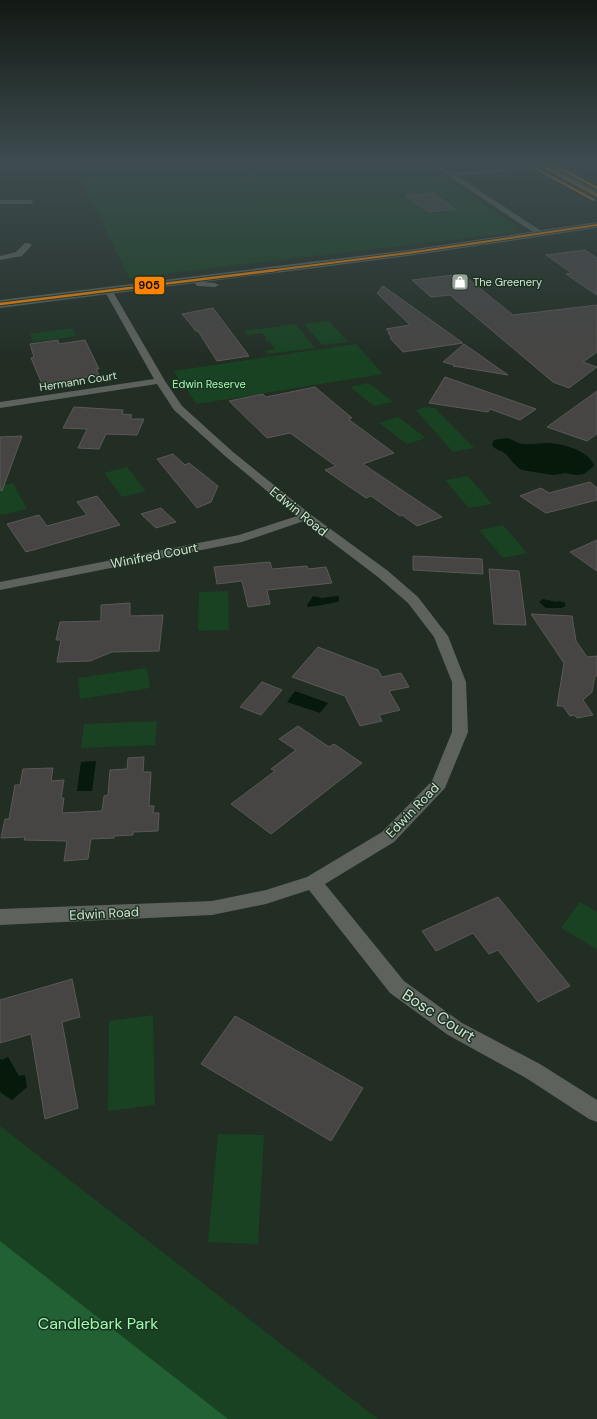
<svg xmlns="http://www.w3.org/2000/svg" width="597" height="1419" font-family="'DM Sans',sans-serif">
  <rect width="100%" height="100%" fill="#222e24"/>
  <g fill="#184222">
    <polygon points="73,163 423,163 521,229 519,232 129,278"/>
    <polygon points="329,321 348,342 322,345 304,324"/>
    <polygon points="296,324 315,348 268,354 265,351 275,349 270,343 264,340 266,338 262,333 248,335 244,331"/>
    <polygon points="72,328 76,336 33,342 30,334"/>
    <polygon points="356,344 383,374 197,404 173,371"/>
    <polygon points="369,383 393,402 374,406 350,387"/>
    <polygon points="425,407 435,408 474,448 453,452 416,410"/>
    <polygon points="398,417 426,438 407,444 379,423"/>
    <polygon points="127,467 146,491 122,497 104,473"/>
    <polygon points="468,476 492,504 469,508 445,480"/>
    <polygon points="13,483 27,509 1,515 0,512 0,486"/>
    <polygon points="503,525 527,553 503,558 479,530"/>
    <polygon points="228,591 229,630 198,631 199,592"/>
    <polygon points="147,668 150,688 80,699 78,678"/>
    <polygon points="157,721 155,745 81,748 84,724"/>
    <polygon points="580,902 597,912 597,949 561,928"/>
    <polygon points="153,1015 155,1105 108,1111 109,1021"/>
    <polygon points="0,1126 378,1419 0,1419"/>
    <polygon points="218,1134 264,1135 258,1244 208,1242"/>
  </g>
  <polygon fill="#216133" points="0,1241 228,1419 0,1419"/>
  <g fill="#06190a">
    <path d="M507,438c6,1 11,6 17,6 7,1 15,-1 22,-1 14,0 44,7 48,23l-10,8 -8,1 -11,-2 -12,2 -31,-5c-6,-3 -12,-11 -16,-16 -5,-4 -11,-4 -14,-9l2,-5z"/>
    <path d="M313,596l9,2 15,-2 2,1v4c-3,2 -28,6 -31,6l-1,-2z"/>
    <polygon points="543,599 556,602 557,601 564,602 566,606 561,608 546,608 539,602"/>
    <polygon points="295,691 328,703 320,713 287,702"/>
    <polygon points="96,761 92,791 77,791 81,762"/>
    <polygon points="8,1057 19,1076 25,1075 27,1087 12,1100 1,1093 0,1090 0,1059 2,1060"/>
  </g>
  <g fill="#464543" stroke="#5b5957">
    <polygon points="433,193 455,209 429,212 406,196"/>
    <polygon points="585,250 597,258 597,295 566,274 572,273 546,255"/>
    <polygon points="462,274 513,315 597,305 597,352 583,362 597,367 569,388 553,382 450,295 431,297 412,280"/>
    <polygon points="383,286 463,343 403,352 390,338 392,338 388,333 390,333 386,329 410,325 377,293"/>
    <polygon points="213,308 249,356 217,361 198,331 196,331 182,314"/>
    <polygon points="58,340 59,344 85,340 99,369 96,369 99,375 42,384 31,358 34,357 30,344"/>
    <polygon points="464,344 508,375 453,366 454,365 443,362"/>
    <polygon points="445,377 536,409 520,420 490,409 488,412 429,403"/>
    <polygon points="315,387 352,418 348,419 394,453 363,464 442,517 417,526 402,515 400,516 371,496 366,498 325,470 336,466 290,433 267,438 229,401 263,394 266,397"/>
    <polygon points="597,391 597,434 587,441 547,427"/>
    <polygon points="74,407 123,410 122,414 132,415 130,419 144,419 137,435 106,434 99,449 78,448 87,429 63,428"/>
    <polygon points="22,436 2,491 0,490 0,437"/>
    <polygon points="173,454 185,465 189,463 218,486 211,502 197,508 157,459"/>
    <polygon points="590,482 597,488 597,500 546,513 520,496 541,488 549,493"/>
    <polygon points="97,496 120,525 26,552 7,524 39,515 47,526 87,515 77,502"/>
    <polygon points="161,508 176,522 156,528 141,514"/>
    <polygon points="597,540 597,571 570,552"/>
    <polygon points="413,556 482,559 483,574 413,570"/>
    <polygon points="270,562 272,569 307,566 308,569 326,567 332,583 267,590 270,604 248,607 242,581 217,584 214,567"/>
    <polygon points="489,569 519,571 526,625 494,624"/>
    <polygon points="130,603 130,616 163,615 159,651 112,652 90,661 57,662 61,640 56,640 60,622 101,621 101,605"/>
    <polygon points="531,614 572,616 576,641 587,657 597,656 597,676 595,676 592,692 583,700 593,715 577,718 574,715 570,716 563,706 557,706 564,663"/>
    <polygon points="318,647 378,670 382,677 401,673 409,687 389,691 400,710 379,715 382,721 360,726 345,696 292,677"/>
    <polygon points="262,682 282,690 261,715 240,707"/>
    <polygon points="298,726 329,747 334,744 362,763 271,834 231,804 275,771 271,769 296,750 279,739"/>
    <polygon points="144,757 143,772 151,772 149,806 154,806 153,813 159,813 158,831 133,832 133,835 114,836 114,838 91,839 88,859 64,861 67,841 24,840 25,837 1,838 5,819 9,819 15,785 20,785 23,769 53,768 51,781 64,780 61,798 64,798 62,813 102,811 104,796 108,795 110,770 127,769 128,758"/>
    <polygon points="498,897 570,986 538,1002 498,950 489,954 473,933 436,951 422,931"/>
    <polygon points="72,979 80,1017 62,1022 78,1108 45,1119 31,1034 0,1043 0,1000"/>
    <polygon points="235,1016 363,1088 331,1141 201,1064"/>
  </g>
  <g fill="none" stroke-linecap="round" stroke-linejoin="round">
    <g fill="#5d625d" fill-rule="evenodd">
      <polygon points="429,163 437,163 452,173 511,168 512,169 509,171 457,176 543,232 539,234 536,234"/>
      <polygon points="0,200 31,200 34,202 31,204 0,204"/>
      <polygon points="25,243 28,243 32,245 22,256 0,260 0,256 16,252"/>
      <polygon points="193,278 199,278 202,282 215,283 219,285 215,287 197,286 192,280"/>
      <polygon points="108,287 112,290 165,381 182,406 233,452 310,514 388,571 418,597 448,636 466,682 468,732 445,788 394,842 325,884 404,981 462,1023 540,1064 597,1100 597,1122 589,1119 526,1078 448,1035 390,993 309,890 266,904 212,915 0,925 0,909 212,901 266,890 307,877 382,832 432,781 452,732 452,682 434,637 408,603 378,577 304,521 242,542 0,590 0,582 239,535 297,516 225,456 174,410 157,384 0,408 0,402 154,379 104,290"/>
    </g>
    <g fill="#5a645b" fill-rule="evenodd">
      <polygon points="533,163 545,163 597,191 597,198"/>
      <polygon points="597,222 597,228 408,256 0,308 0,300 408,250"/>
    </g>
    <g stroke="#1d3321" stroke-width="3.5">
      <polyline id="bus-1-far1" points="268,271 408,253 597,225"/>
    </g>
    <g stroke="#1d3321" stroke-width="4.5">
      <polyline id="bus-1" points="0,304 276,270"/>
    </g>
    <g stroke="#1d3321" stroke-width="3.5">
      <polyline id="bus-2" points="538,163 597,195"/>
    </g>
    <g stroke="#1d3321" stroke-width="3.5">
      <polyline id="bus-3" points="535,168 594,200"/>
    </g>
    <g stroke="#1d3321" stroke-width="3.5">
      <polyline id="bus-4" points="551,163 597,188"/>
    </g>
    <use href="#bus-1-far1" stroke="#ff8200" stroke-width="2"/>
    <use href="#bus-1" stroke="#ff8200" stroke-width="2.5"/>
    <use href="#bus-2" stroke="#ff8200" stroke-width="2"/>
    <use href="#bus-3" stroke="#ff8200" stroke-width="2"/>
    <use href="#bus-4" stroke="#ff8200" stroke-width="2"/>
  </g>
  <linearGradient id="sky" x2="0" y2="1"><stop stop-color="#131914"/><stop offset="0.45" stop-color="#3e4c50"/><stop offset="1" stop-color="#3e4c50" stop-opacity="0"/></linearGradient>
  <rect width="597" height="362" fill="url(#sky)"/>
  <defs>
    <g id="shop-square" transform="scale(0.9)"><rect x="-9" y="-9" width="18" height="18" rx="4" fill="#96a398" stroke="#1d3321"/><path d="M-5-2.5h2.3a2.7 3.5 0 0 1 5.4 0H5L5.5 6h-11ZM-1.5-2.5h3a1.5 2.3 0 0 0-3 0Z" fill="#fff"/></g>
  </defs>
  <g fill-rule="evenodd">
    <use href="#shop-square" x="460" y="282"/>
  </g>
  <g text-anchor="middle" stroke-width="3" stroke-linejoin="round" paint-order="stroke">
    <g font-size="11" fill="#d4e2d6" stroke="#1d3321" text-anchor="start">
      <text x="473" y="286">The Greenery</text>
    </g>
    <g font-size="11" fill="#d4e2d6" stroke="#1d3321">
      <text transform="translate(78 381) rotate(-9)" y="4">Hermann Court</text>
    </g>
    <g font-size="11" fill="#9dfdaf" stroke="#1d3321">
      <text x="209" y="388">Edwin Reserve</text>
    </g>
    <g font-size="13" fill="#d4e2d6" stroke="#1d3321">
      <text transform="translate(299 511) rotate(39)" y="5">Edwin Road</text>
      <text transform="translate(154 555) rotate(-11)" y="5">Winifred Court</text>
      <text transform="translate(412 810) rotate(-46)" y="5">Edwin Road</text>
      <text transform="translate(104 913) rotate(-3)" y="5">Edwin Road</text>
    </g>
    <g font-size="16" fill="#d4e2d6" stroke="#1d3321">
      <text transform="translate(439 1015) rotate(33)" y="6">Bosc Court</text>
    </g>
    <g font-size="16" fill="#9dfdaf" stroke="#1d3321">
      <text x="98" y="1329">Candlebark Park</text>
    </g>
  </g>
  <rect stroke="#1d3321" stroke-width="1.5" x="134" y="276" width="31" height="19" rx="4" fill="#ff8200"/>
  <g font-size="11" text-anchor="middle" font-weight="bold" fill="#111">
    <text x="149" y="289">905</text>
  </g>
</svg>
